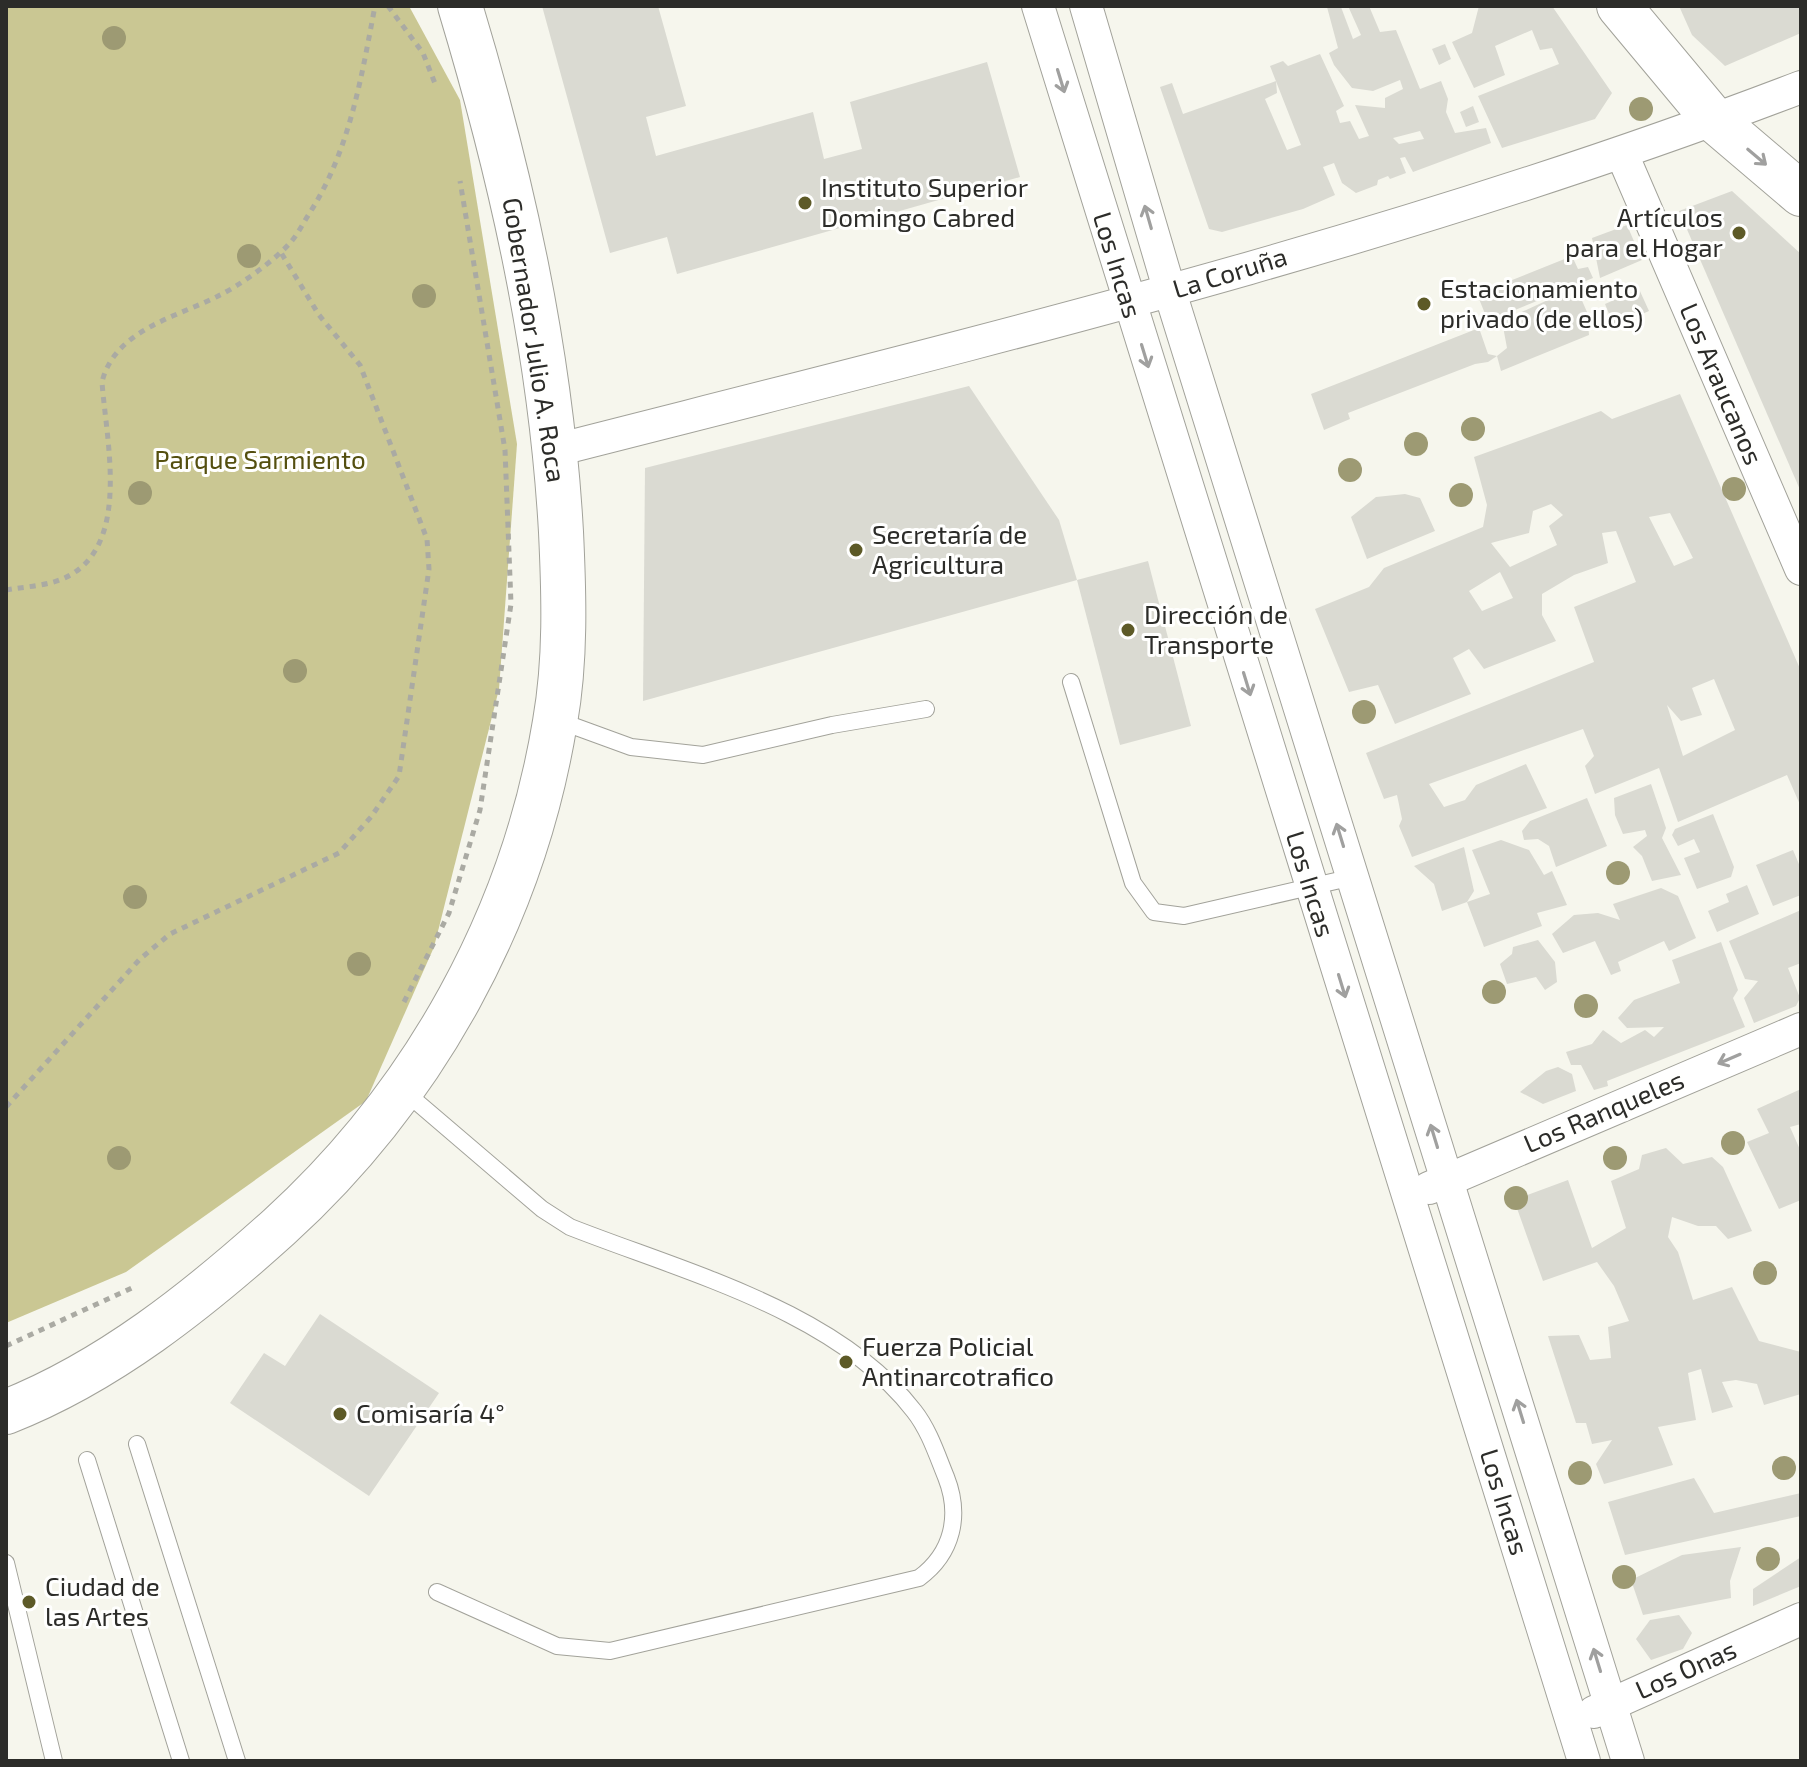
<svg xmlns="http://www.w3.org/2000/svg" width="1807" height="1767" font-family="'Exo 2',sans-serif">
  <rect width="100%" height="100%" fill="#f6f6ed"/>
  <polygon fill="#cac793" points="6,6 409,6 460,100 517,444 499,689 434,947 366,1101 126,1272 6,1323"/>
  <g fill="#dadad2" fill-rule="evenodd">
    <polygon points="542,6 658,6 686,106 646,117 656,156 813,112 824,159 862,149 850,102 987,62 1020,177 677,274 667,237 610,253"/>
    <path d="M1348,6h21l11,26 16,-2 24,59 21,-8 7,18 -2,13 9,21 31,-5 5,15 -78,29 -8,-15 -5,1 6,15 -16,6 -2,-3 -10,4 -1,5 -21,8 -14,-10 -8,-20 -11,4 12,28 -32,14 -81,23 -13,-3 -49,-142 12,-4 11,31 93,-33 1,12 -12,6 22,51 14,-5 -31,-79 13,-5 5,5 32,-12 24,52 -8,5 4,12 10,-2 9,18 10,-3 -14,-31 30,3v-10l18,-9 -3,-9 -27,11 -21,-3 -18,-23 -5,-12 9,-5 -11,-41h14l12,32 8,-4zM1420,131l4,8 -25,5 -6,-6z"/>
    <polygon points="1479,6 1552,6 1612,93 1595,119 1502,148 1478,96 1559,64 1552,48 1540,50 1532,30 1495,46 1505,75 1474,88 1452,42 1472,33"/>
    <polygon points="1679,6 1801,6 1801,33 1725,66 1692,35"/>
    <polygon points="1445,44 1451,59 1439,65 1432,49"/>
    <polygon points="1473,106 1479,122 1466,127 1460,112"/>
    <polygon points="1732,191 1801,254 1801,492 1679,211"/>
    <polygon points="1627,225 1642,260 1600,278 1592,238"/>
    <polygon points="1572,256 1578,269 1588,267 1593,278 1488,321 1477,294"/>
    <polygon points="1576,287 1587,312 1589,335 1501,371 1497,356 1488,362 1475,364 1348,413 1350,419 1324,430 1311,394 1479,328 1488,354 1497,356 1507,348 1502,321"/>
    <polygon points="1639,289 1649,311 1614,326 1605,304"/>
    <polygon points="969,386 1059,520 1077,580 643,701 645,468"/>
    <path d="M1680,394l121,277v136l-14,-32 -109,47 -19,-54 -64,26 -10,-28 9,-10 -11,-27 -154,55 15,23 21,-7 11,-15 50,-21 21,44 -135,49 -13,-31 3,-7 -5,-24 -13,4 -18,-46 228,-91 -20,-55 62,-25 -20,-51 -14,2 6,30 -34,12 -32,19v21l14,26 -72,28 -15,-20 -16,9 18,36 -76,30 -17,-39 -29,7 -34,-83 54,-22 15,-19 99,-41 4,-22 -13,-48 127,-46 11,8zM1551,504l12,11 -14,11 8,19 -47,22 -19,-24 38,-10 4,-22zM1670,513l23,45 -19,8 -25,-49zM1500,572l13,26 -31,13 -13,-20zM1714,679l21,51 -52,26 -16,-51 14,16 21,-6 -10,-27z"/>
    <polygon points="1405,494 1420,498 1435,531 1367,559 1351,517 1376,497"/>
    <polygon points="1148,561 1191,726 1120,745 1077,580"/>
    <polygon points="1651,784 1666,828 1662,838 1681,875 1652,881 1642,856 1633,847 1647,836 1645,830 1623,834 1615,815 1614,798"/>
    <polygon points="1587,798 1607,846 1556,867 1549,846 1538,839 1524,840 1522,831 1530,821"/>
    <polygon points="1713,814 1734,867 1731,877 1697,889 1684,858 1700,852 1694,839 1678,846 1672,835 1675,829"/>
    <polygon points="1501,840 1529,850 1544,875 1552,871 1567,905 1537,913 1542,926 1484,947 1467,902 1490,894 1472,850"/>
    <polygon points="1464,847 1474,891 1467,902 1442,911 1434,884 1414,866"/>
    <polygon points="1793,850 1801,869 1801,895 1773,906 1756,865"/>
    <polygon points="1747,885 1759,914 1717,932 1708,911 1729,902 1726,894"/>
    <polygon points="1661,888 1678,896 1696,938 1669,951 1664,941 1618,962 1621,971 1611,975 1595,941 1563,953 1552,934 1574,915 1598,913 1620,920 1613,904"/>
    <polygon points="1801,910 1801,963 1788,968 1800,998 1796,1006 1754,1023 1744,998 1758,981 1745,979 1729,941"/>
    <polygon points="1538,940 1555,962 1557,982 1545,990 1536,977 1507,984 1500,964 1512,954 1513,947"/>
    <polygon points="1721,942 1738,990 1733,998 1745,1027 1607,1081 1608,1086 1594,1090 1581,1065 1571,1065 1566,1052 1592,1044 1603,1030 1621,1043 1645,1030 1654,1037 1664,1027 1627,1028 1618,1018 1634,1000 1680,983 1672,960"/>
    <polygon points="1558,1067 1572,1074 1576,1091 1543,1104 1520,1092 1546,1071"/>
    <polygon points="1801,1089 1801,1124 1790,1127 1801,1152 1801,1200 1779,1209 1747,1142 1769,1133 1757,1109"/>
    <polygon points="1666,1148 1683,1164 1712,1157 1723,1167 1752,1231 1728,1239 1716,1226 1698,1226 1672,1217 1668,1237 1678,1252 1693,1300 1732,1287 1759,1341 1801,1352 1801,1394 1764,1405 1757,1384 1736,1380 1722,1382 1733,1407 1712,1413 1701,1369 1688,1373 1696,1420 1658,1427 1673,1465 1604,1484 1596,1464 1612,1440 1592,1444 1586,1423 1576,1423 1548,1336 1579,1335 1590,1360 1611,1358 1608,1327 1629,1321 1614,1286 1597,1262 1543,1281 1514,1200 1568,1180 1592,1248 1626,1228 1611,1181 1639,1169 1642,1155"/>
    <polygon points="320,1314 439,1393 369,1496 230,1403 264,1353 285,1366"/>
    <polygon points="1694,1478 1714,1513 1801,1493 1801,1516 1625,1555 1608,1502"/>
    <polygon points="1741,1547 1730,1581 1731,1598 1643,1615 1631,1580 1682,1555"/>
    <polygon points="1801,1557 1801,1586 1753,1606 1753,1589"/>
    <polygon points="1679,1615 1692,1633 1683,1649 1651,1660 1636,1639 1650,1620"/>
  </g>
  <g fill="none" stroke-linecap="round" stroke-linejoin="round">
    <g stroke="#a2a29a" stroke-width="18">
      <g id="lane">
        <polyline points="1071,682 1133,883 1154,912 1184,916 1353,877"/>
        <polyline points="557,720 631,747 703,755 832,725 926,709"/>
        <path d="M404,1091l138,118 28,18c114,45 267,84 344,184 15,19 23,44 32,66 15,38 7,76 -27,101l-309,73 -53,-5 -120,-54"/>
        <polyline points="137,1444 237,1761"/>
        <polyline points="87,1460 181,1761"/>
        <polyline points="6,1563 54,1761"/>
      </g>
    </g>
    <g stroke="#a2a29a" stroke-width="34">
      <g id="street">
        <polyline points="1038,6 1584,1761"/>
        <polyline points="1086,6 1170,292 1628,1761"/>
        <polyline points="1622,154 1801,569"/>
        <path d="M556,450c419,-107 841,-208 1245,-363"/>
        <polyline points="1429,1188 1801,1029"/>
        <polyline points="1594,1712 1801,1619"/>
      </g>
    </g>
    <g stroke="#a2a29a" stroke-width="46">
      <g id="secondary">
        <polyline points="1619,6 1714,120 1801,194"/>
        <path d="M6,1412c102,-40 192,-112 273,-185 145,-132 244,-310 276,-505 11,-62 9,-127 6,-190 -10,-179 -49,-354 -101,-526"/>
      </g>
    </g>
    <g stroke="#aaaaa3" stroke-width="5" stroke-dasharray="6 6" stroke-linecap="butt">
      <polyline points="388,6 423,53 436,86"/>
      <path d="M6,590c22,-4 47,-4 66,-16 58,-35 34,-135 30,-192 13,-53 76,-65 118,-87 19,-9 55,-35 69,-51 8,-8 14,-21 20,-30 41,-64 52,-135 66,-208"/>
      <polyline points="404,1002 449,913 480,810 511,604 505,450 460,181"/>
      <polyline points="6,1107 140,959 170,934 339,853 371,817 399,776 429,569 427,539 360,365 319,315 280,251"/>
      <polyline points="6,1346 136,1286"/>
    </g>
    <use href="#lane" stroke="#fff" stroke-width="16"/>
    <use href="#street" stroke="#fff" stroke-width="32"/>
    <use href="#secondary" stroke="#fff" stroke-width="44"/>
  </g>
  <g fill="#9d9a73">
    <circle cx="114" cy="38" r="12"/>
    <circle cx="1641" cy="109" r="12"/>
    <circle cx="249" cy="256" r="12"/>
    <circle cx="424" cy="296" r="12"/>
    <circle cx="1473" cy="429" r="12"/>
    <circle cx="1416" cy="444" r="12"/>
    <circle cx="1350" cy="470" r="12"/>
    <circle cx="1734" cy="489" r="12"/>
    <circle cx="140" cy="493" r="12"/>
    <circle cx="1461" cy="495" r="12"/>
    <circle cx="295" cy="671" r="12"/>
    <circle cx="1364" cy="712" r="12"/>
    <circle cx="1618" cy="873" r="12"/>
    <circle cx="135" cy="897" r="12"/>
    <circle cx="359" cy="964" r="12"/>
    <circle cx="1494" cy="992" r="12"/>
    <circle cx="1586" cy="1006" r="12"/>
    <circle cx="1733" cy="1143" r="12"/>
    <circle cx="119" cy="1158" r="12"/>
    <circle cx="1615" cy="1158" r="12"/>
    <circle cx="1516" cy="1198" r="12"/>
    <circle cx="1765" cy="1273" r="12"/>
    <circle cx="1784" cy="1468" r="12"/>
    <circle cx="1580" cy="1473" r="12"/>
    <circle cx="1768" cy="1559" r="12"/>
    <circle cx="1624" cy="1577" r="12"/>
  </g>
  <defs><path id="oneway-shaft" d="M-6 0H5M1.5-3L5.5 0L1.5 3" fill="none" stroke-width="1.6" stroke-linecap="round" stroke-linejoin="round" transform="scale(2)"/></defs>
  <g stroke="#a0a09f">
    <use href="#oneway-shaft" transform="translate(1061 81) rotate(73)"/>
    <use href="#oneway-shaft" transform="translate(1757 157) rotate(40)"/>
    <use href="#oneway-shaft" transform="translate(1148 217) rotate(-106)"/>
    <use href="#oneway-shaft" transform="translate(1145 356) rotate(73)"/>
    <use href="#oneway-shaft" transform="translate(1247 684) rotate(73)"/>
    <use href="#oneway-shaft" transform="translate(1340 835) rotate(-107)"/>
    <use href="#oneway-shaft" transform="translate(1342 986) rotate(73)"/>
    <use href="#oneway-shaft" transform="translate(1729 1059) rotate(157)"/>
    <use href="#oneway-shaft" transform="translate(1434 1136) rotate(-107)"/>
    <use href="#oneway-shaft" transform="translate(1520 1411) rotate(-107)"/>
    <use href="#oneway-shaft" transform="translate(1597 1660) rotate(-107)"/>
  </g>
  <g fill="#5d5a27" stroke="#fffffe" stroke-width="3">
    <circle cx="805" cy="203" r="8"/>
    <circle cx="1739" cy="233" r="8"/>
    <circle cx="1424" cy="304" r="8"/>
    <circle cx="856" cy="550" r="8"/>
    <circle cx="1128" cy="630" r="8"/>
    <circle cx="846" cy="1362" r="8"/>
    <circle cx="340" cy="1414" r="8"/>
    <circle cx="29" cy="1602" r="8"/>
  </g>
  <g text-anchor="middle" stroke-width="6" stroke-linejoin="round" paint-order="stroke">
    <g font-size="26" fill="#2c2c29" stroke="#fffffe" text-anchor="start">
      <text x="821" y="197">Instituto Superior<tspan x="821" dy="30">Domingo Cabred</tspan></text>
      <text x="1723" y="227" text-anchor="end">Artículos<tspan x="1723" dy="30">para el Hogar</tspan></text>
      <text x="1440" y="298">Estacionamiento<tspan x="1440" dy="30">privado (de ellos)</tspan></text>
      <text x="872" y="544">Secretaría de<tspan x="872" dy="30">Agricultura</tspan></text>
      <text x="1144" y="624">Dirección de<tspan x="1144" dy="30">Transporte</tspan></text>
      <text x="862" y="1356">Fuerza Policial<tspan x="862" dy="30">Antinarcotrafico</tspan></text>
      <text x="356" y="1423">Comisaría 4°</text>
      <text x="45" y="1596">Ciudad de<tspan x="45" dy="30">las Artes</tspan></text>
    </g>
    <g font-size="26" fill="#2c2c29" stroke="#fffffe">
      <text transform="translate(1117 265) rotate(73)" y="9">Los Incas</text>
      <text transform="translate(1230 273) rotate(-17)" y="9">La Coruña</text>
      <text transform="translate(534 340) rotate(81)" y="9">Gobernador Julio A. Roca</text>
      <text transform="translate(1721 384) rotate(67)" y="9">Los Araucanos</text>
      <text transform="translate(1310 884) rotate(73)" y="9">Los Incas</text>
      <text transform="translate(1604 1112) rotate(-23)" y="9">Los Ranqueles</text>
      <text transform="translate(1504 1502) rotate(73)" y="9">Los Incas</text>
      <text transform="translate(1686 1670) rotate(-24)" y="9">Los Onas</text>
    </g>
    <g font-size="26" fill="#544f0f" stroke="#fffffe">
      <text x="260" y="469">Parque Sarmiento</text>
    </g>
  </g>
  <rect width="1807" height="1767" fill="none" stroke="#2c2c29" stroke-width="16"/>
</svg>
